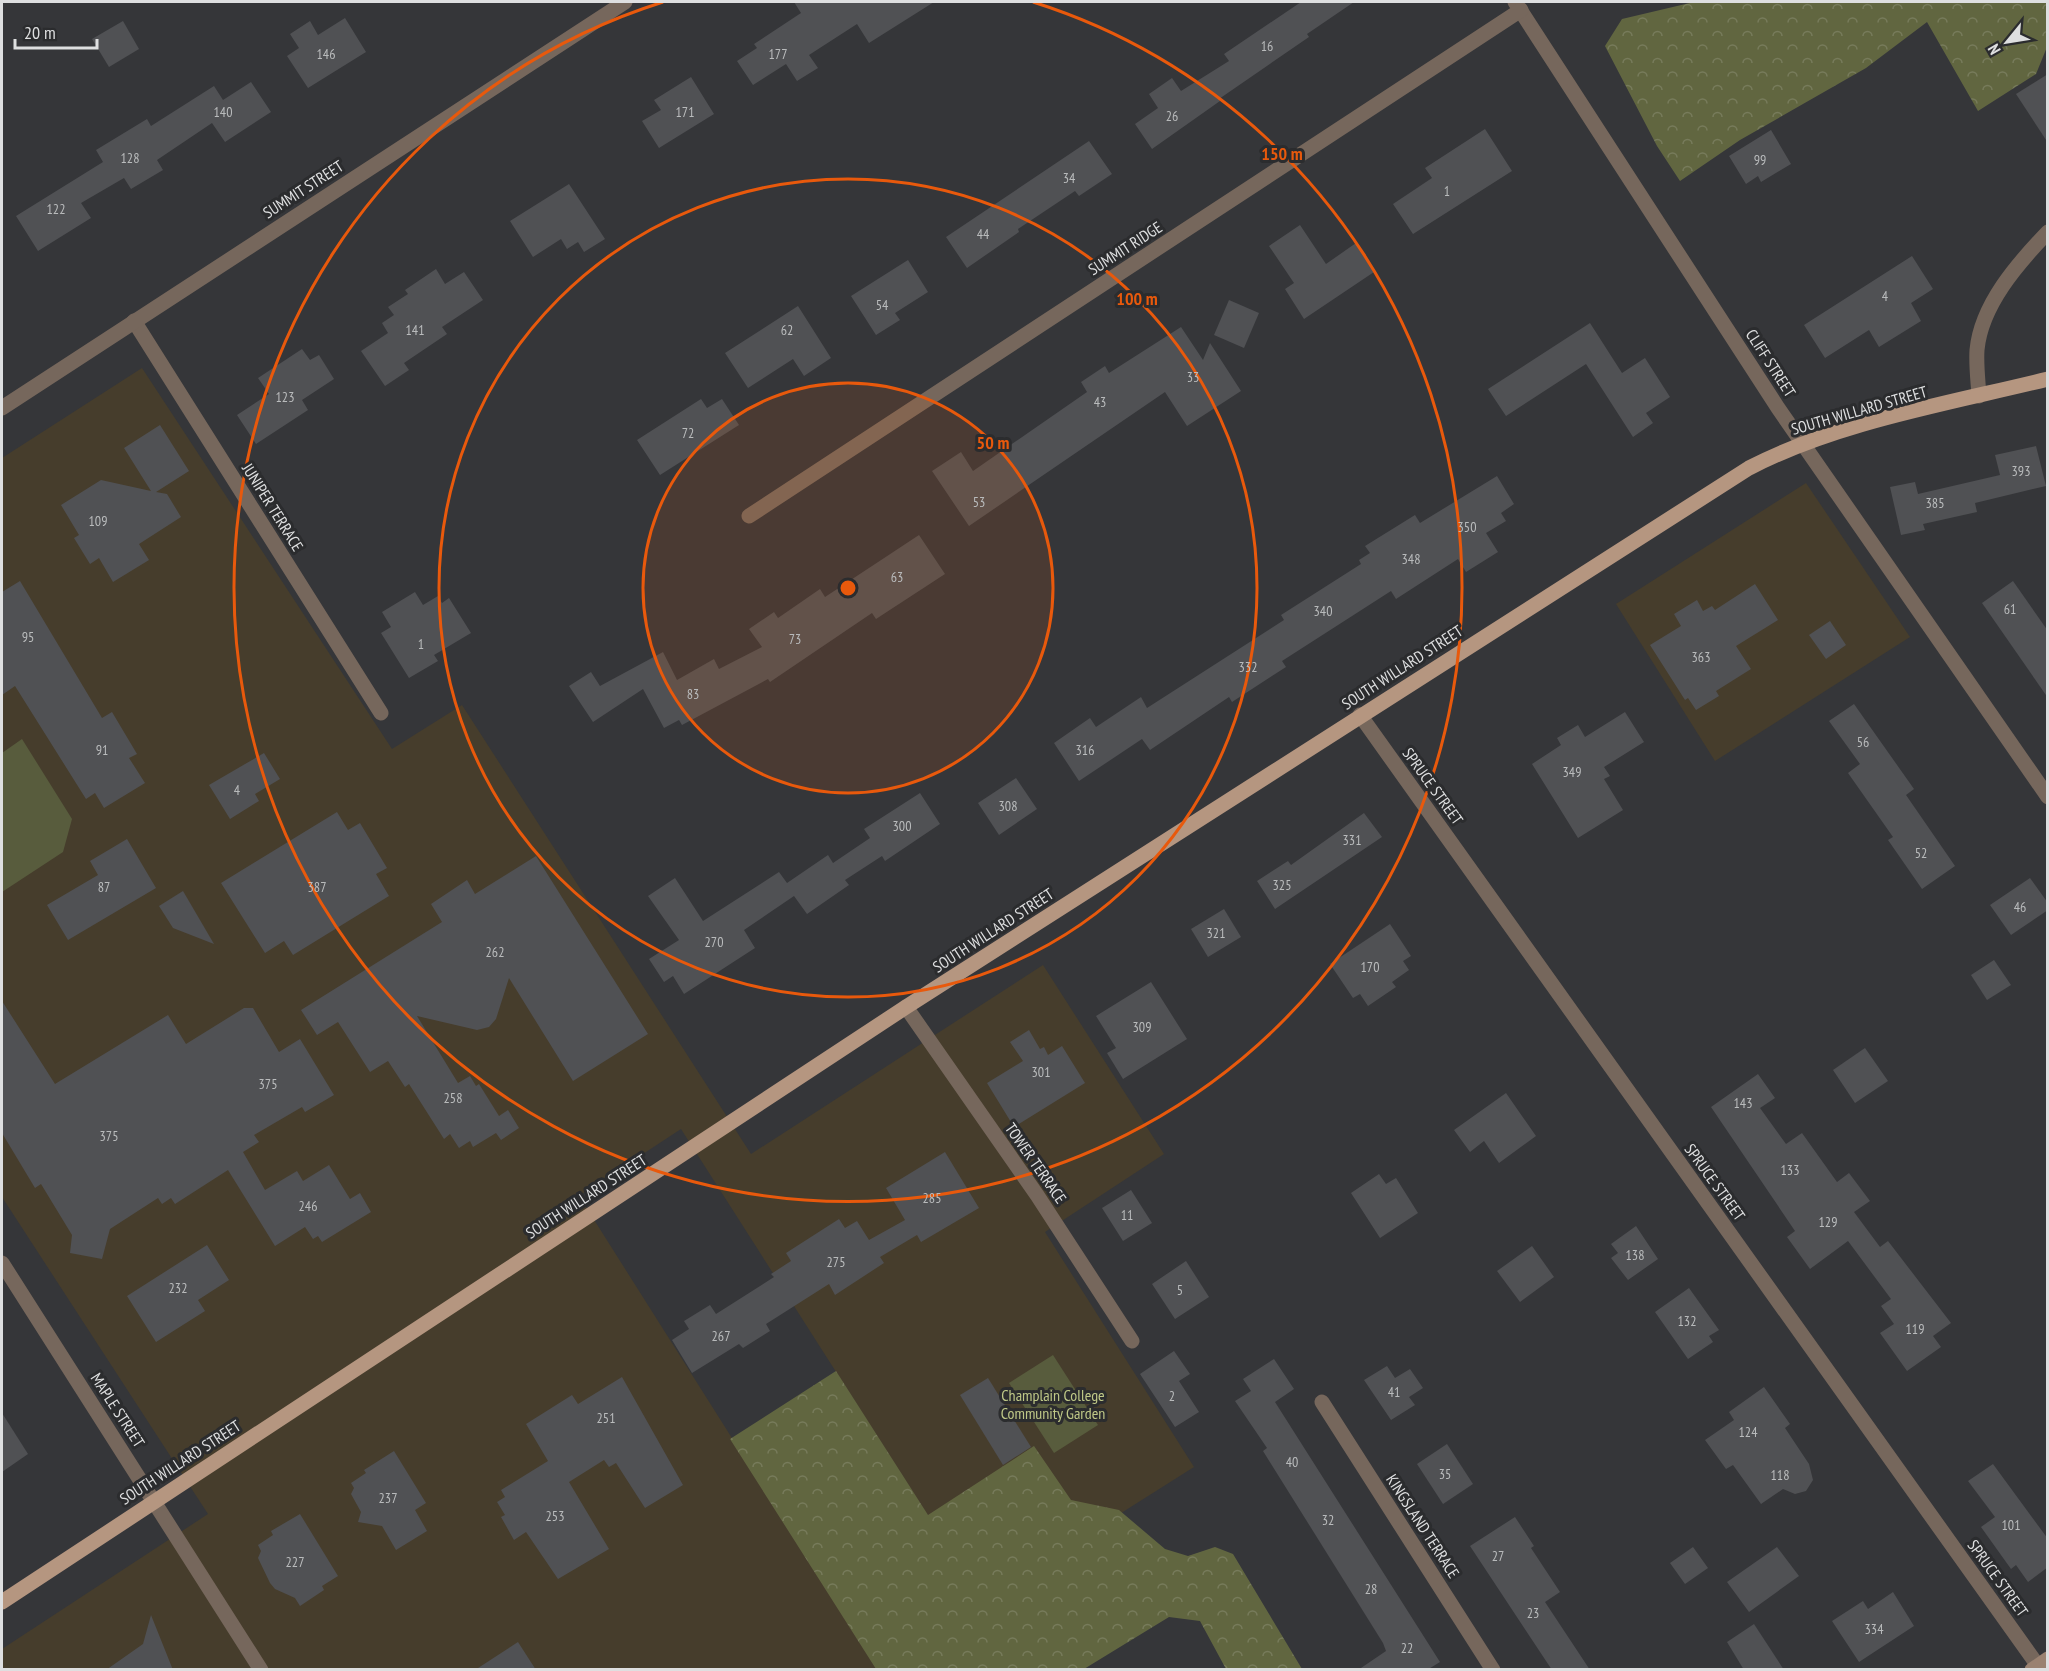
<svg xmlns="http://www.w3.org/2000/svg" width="2049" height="1671" font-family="'PT Sans Narrow',sans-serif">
  <defs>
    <pattern id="forest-crowns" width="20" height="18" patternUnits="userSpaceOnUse" patternTransform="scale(1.5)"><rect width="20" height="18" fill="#616640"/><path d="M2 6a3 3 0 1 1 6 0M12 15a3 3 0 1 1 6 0" fill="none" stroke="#777b5b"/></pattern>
  </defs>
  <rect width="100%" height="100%" fill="#353639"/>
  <g fill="#463d2c">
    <polygon points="142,368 392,749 462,705 751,1154 1043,965 1164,1154 1045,1232 1194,1467 1088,1534 928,1516 681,1129 579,1196 878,1669 2,1669 2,1649 208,1514 2,1197 2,458"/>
    <polygon points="1806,483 1910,637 1715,761 1616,604"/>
  </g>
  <g fill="#585c3d">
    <polygon points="22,739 72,819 63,852 2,892 2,753"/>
    <polygon points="1053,1355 1098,1425 1054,1453 1009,1383"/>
  </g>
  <g fill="url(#forest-crowns)">
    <polygon points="1694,2 2047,2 2047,47 2036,74 1978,111 1927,22 1866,68 1740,140 1680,181 1657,146 1605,46 1622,19"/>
    <polygon points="836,1371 928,1515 1034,1446 1071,1500 1119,1510 1165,1549 1188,1556 1215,1547 1233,1554 1302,1669 1226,1669 1200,1621 1169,1617 1084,1669 876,1669 730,1439"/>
  </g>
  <g fill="#505154">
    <polygon points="794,2 934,2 869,43 857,24 809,55 818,68 797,81 786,64 753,85 737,61 757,48 754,44 801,13"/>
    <polygon points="1301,2 1354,2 1307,34 1309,37 1219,99 1220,101 1152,149 1135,124 1158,108 1149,94 1172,78 1181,91 1229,61 1224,54"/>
    <polygon points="345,18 366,52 308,88 287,56 299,48 290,34 310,21 318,35"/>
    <polygon points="123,21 139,49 109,67 92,39"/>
    <polygon points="2048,74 2048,143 2016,94"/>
    <polygon points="691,77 714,114 659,148 642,121 661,110 654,100"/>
    <polygon points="251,82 271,112 225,142 212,123 157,160 163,170 131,189 124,178 81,203 91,218 38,251 16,216 103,162 96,150 147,119 151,126 214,86 223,100"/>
    <polygon points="1485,129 1512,171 1413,234 1393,204 1432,178 1425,168"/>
    <polygon points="1771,130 1791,164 1761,182 1758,176 1746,184 1729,156"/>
    <polygon points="1089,141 1112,174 1079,196 1075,191 1018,229 1019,232 967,268 946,237"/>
    <polygon points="569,184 605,239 584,252 578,242 567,249 561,239 533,257 510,221"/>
    <polygon points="1300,225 1326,264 1356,243 1374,272 1304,319 1285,289 1294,283 1269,246"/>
    <polygon points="1912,256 1933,289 1911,303 1921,321 1879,347 1869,330 1825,358 1804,325"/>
    <polygon points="908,260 928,292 895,313 900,320 876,335 851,296"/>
    <polygon points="436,269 445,284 464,272 483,300 442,327 447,334 404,363 409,370 385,386 361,351 388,333 382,323 394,315 388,307 408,294 405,290"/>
    <polygon points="1229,300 1259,313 1244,348 1214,335"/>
    <polygon points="798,306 831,358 804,376 793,359 748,388 725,353"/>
    <polygon points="1590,323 1622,373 1645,358 1670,397 1646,413 1653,423 1633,437 1586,364 1506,416 1488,389"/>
    <polygon points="1181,327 1203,360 1210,343 1241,391 1187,426 1165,392 969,526 932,471 961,452 973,471 1087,392 1081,382 1105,366 1109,373"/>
    <polygon points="302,349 310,360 319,355 334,379 302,400 308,410 256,444 237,415 269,394 258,378"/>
    <polygon points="701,399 707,408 722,399 739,425 660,475 637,440"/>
    <polygon points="160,425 189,471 156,492 167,494 181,517 139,544 149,560 113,582 99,558 90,564 74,538 79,535 61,505 101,480 151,491 124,448"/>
    <polygon points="2036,446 2046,486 1975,503 1977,512 1923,524 1925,530 1901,535 1890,487 1915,482 1918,494 2000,475 1995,455"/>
    <polygon points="1497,476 1514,504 1501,513 1506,521 1486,533 1498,552 1466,572 1458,559 1396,599 1391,591 1282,661 1286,667 1232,702 1229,697 1150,750 1142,739 1079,781 1054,743 1090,718 1096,727 1141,697 1147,708 1284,620 1281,615 1361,564 1359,560 1370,553 1365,546 1415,515 1420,523"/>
    <polygon points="919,535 945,574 876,619 872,613 770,682 768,679 682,725 679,720 664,728 643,689 593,722 569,686 591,672 600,686 663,652 677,680 714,659 719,669 762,647 749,629 774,612 778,618 820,589 825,597"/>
    <polygon points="20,581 102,718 112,712 137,754 129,758 145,783 104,808 95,793 86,799 15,686 2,695 2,592"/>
    <polygon points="2013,581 2048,631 2048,698 1982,603"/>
    <polygon points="1755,584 1778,620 1736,646 1751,669 1716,691 1719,696 1696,710 1688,698 1685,700 1650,645 1681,626 1674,614 1697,600 1703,611 1712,606 1715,610"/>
    <polygon points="415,592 423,605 438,596 442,603 449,598 471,633 434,655 438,661 409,678 381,633 391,627 382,612"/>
    <polygon points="1830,621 1846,645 1826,659 1809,635"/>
    <polygon points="1854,704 1914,789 1906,795 1955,866 1922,889 1888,840 1893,837 1848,773 1860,764 1829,721"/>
    <polygon points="1625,712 1644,742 1604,767 1610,776 1604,779 1623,810 1578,838 1532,764 1561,745 1557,738 1578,725 1585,737"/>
    <polygon points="264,753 280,779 255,794 259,801 230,819 209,785"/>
    <polygon points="1016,778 1037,809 999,835 978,803"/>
    <polygon points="920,793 940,824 885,861 882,856 845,880 849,885 807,914 794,896 744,930 755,948 684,994 673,976 664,982 649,959 679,940 648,896 675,878 703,921 779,872 787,883 828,855 833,863 870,838 864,829"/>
    <polygon points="337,812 348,830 360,823 387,868 376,874 389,896 293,955 284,941 265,953 221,883"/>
    <polygon points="1364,813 1382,837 1275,909 1257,881 1288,861 1291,865"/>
    <polygon points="127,839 156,888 68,940 47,905 98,875 90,861"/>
    <polygon points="536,856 648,1034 573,1081 509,978 496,1019 489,1027 477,1030 417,1016 458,1083 470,1076 476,1086 479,1084 499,1116 508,1110 519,1128 501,1140 496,1133 473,1147 470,1141 459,1148 450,1134 444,1139 409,1084 405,1087 388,1061 370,1072 338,1022 317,1035 301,1010 442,922 431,904 467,880 475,894"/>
    <polygon points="2030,878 2048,903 2048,910 2011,935 1990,905"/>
    <polygon points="183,891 214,944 173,928 159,906"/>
    <polygon points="1224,909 1241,937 1208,957 1191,929"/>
    <polygon points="1390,924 1411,956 1403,961 1409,970 1392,982 1396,987 1368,1006 1360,994 1353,998 1330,964"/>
    <polygon points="1994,960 2011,985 1987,1000 1971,975"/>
    <polygon points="1151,982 1187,1039 1123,1079 1107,1053 1116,1048 1096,1016"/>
    <polygon points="2,1001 55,1084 168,1015 186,1044 244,1008 253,1008 279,1052 300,1039 334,1095 305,1112 302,1107 254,1135 259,1142 243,1152 265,1190 297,1171 303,1181 329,1165 350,1199 360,1193 371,1212 322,1242 318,1236 313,1239 305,1227 275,1246 228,1170 175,1204 171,1198 162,1204 158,1198 110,1229 102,1259 70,1253 72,1235 41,1184 35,1188 2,1133"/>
    <polygon points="1029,1030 1040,1049 1044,1047 1048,1055 1062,1046 1085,1083 1014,1127 987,1083 1023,1061 1010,1042"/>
    <polygon points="1865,1048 1888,1081 1855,1103 1833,1070"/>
    <polygon points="1758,1074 1775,1098 1760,1108 1786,1144 1802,1133 1837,1182 1849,1173 1870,1201 1854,1212 1880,1247 1888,1241 1951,1323 1933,1336 1941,1347 1907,1371 1880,1333 1894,1324 1881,1306 1891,1299 1848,1241 1810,1269 1787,1237 1795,1231 1711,1107"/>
    <polygon points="1506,1093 1536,1136 1499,1163 1484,1141 1470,1152 1454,1130"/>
    <polygon points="945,1152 979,1208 921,1242 917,1235 880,1257 884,1263 835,1295 829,1284 766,1324 770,1331 743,1348 739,1344 692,1373 672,1340 689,1329 684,1321 710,1305 716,1314 774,1277 771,1274 791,1261 786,1253 839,1219 845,1228 857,1221 869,1240 905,1220 886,1188"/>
    <polygon points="1379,1174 1386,1184 1396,1178 1418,1213 1380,1238 1351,1193"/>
    <polygon points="1131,1190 1152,1223 1123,1241 1102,1208"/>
    <polygon points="1636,1226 1658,1259 1628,1280 1611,1258 1618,1253 1611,1244"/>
    <polygon points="207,1245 229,1280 198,1300 205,1311 156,1342 127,1296"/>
    <polygon points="1532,1246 1554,1277 1520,1302 1497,1271"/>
    <polygon points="1186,1261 1209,1297 1175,1319 1152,1284"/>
    <polygon points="1689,1288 1719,1330 1709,1336 1713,1342 1688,1359 1655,1312"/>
    <polygon points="1174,1351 1190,1374 1179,1381 1199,1412 1175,1427 1140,1374"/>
    <polygon points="1274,1359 1294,1389 1275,1402 1440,1662 1427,1670 1358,1670 1386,1651 1383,1643 1263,1451 1267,1448 1235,1401 1251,1391 1243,1379"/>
    <polygon points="1387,1366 1395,1378 1410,1369 1423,1388 1409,1397 1415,1405 1391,1420 1364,1380"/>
    <polygon points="622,1377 683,1485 645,1508 616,1463 609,1467 604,1460 569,1482 609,1549 558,1579 526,1532 514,1540 501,1517 505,1515 497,1502 505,1497 501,1490 548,1461 526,1424 572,1395 578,1404"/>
    <polygon points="988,1378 1031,1447 1003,1465 960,1395"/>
    <polygon points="1764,1387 1790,1424 1785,1428 1809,1464 1813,1480 1806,1491 1795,1494 1783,1489 1761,1504 1733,1465 1726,1469 1705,1440 1734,1420 1729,1412"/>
    <polygon points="2,1413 28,1454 2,1472"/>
    <polygon points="1447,1444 1473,1484 1443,1504 1417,1464"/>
    <polygon points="394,1451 426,1503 415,1510 427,1531 396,1550 382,1526 358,1522 361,1512 351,1494 354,1488 351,1483 366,1473 364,1470"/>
    <polygon points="1993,1464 2048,1539 2048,1567 2028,1582 2016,1565 2011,1569 1981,1527 1995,1517 1968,1481"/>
    <polygon points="300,1514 338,1576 322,1586 324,1590 300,1606 295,1598 275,1589 270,1583 258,1558 261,1551 258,1545 273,1535 271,1531"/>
    <polygon points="1515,1517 1534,1546 1531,1548 1560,1592 1545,1602 1590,1670 1552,1670 1470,1546"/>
    <polygon points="1693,1547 1708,1568 1685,1584 1670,1563"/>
    <polygon points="1777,1547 1799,1576 1749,1612 1727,1582"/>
    <polygon points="1893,1592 1914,1626 1859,1662 1832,1621 1863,1601 1868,1609"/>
    <polygon points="151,1615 173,1670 106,1670 143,1644"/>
    <polygon points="1754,1624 1784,1670 1744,1670 1727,1642"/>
    <polygon points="518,1642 536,1670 475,1670"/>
  </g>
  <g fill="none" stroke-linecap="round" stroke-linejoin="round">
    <g stroke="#76675c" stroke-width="15">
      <polyline points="1515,2 1778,408 2048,797"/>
      <polyline points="134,321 381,713"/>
      <path d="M1979,396c-1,-16 -3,-31 -2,-46 4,-45 41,-87 71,-118"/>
      <polyline points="2,408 625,2"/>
      <polyline points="749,516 1521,10"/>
      <polyline points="1360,715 2041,1670"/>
      <polyline points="906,1007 1037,1195 1132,1341"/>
      <polyline points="1322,1402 1493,1670"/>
    </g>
    <polyline stroke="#76675c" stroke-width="15" points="2,1263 261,1670"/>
    <polyline stroke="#9a8271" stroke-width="15" points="2032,1670 2048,1659"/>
    <path stroke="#b59680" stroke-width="15" d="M2,1602l904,-595 843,-539c88,-46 202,-65 299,-89"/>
  </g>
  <circle cx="848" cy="588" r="205" fill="#e8590c" fill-opacity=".12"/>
  <g fill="none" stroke="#e8590c" stroke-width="3">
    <circle cx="848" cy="588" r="205"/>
    <circle cx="848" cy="588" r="409"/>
    <path d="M1033 2A614 614 0 1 1 663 2"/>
  </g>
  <g text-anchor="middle" stroke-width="6" stroke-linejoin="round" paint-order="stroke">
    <g font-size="14" fill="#babcbd">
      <text x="1267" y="51">16</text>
      <text x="326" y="59">146</text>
      <text x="778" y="59">177</text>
      <text x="223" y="117">140</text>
      <text x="685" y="117">171</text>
      <text x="1172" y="121">26</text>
      <text x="130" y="163">128</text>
      <text x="1760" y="165">99</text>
      <text x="1069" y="183">34</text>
      <text x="1447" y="196">1</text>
      <text x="56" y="214">122</text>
      <text x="983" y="239">44</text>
      <text x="1885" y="301">4</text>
      <text x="882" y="310">54</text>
      <text x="415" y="335">141</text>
      <text x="787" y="335">62</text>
      <text x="1193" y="382">33</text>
      <text x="285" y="402">123</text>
      <text x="1100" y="407">43</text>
      <text x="688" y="438">72</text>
      <text x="2021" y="476">393</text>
      <text x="979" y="507">53</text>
      <text x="1935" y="508">385</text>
      <text x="98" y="526">109</text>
      <text x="1467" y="532">350</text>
      <text x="1411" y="564">348</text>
      <text x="897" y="582">63</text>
      <text x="2010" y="614">61</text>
      <text x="1323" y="616">340</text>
      <text x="28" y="642">95</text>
      <text x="795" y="644">73</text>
      <text x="421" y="649">1</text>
      <text x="1701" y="662">363</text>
      <text x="1248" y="672">332</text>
      <text x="693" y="699">83</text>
      <text x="1863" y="747">56</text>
      <text x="102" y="755">91</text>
      <text x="1085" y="755">316</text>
      <text x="1572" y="777">349</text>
      <text x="237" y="795">4</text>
      <text x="1008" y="811">308</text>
      <text x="902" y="831">300</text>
      <text x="1352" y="845">331</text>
      <text x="1921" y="858">52</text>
      <text x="1282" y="890">325</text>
      <text x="104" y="892">87</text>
      <text x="317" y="892">387</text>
      <text x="2020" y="912">46</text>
      <text x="1216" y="938">321</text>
      <text x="714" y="947">270</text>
      <text x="495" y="957">262</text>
      <text x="1370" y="972">170</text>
      <text x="1142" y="1032">309</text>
      <text x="1041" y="1077">301</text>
      <text x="268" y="1089">375</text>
      <text x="453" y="1103">258</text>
      <text x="1743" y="1108">143</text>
      <text x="109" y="1141">375</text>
      <text x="1790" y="1175">133</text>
      <text x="932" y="1203">285</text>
      <text x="308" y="1211">246</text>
      <text x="1127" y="1220">11</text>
      <text x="1828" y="1227">129</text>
      <text x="1635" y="1260">138</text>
      <text x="836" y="1267">275</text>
      <text x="178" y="1293">232</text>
      <text x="1180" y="1295">5</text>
      <text x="1687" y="1326">132</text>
      <text x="1915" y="1334">119</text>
      <text x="721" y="1341">267</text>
      <text x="1394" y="1397">41</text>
      <text x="1172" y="1401">2</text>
      <text x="606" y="1423">251</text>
      <text x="1748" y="1437">124</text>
      <text x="1292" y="1467">40</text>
      <text x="1445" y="1479">35</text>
      <text x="1780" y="1480">118</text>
      <text x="388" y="1503">237</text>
      <text x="555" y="1521">253</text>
      <text x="1328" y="1525">32</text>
      <text x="2011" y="1530">101</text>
      <text x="1498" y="1561">27</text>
      <text x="295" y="1567">227</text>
      <text x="1371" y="1594">28</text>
      <text x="1533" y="1618">23</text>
      <text x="1874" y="1634">334</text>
      <text x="1407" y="1653">22</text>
    </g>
    <g font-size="16" fill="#dedfe0" stroke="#2b2c2e">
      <text transform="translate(303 189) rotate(-33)" y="6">SUMMIT STREET</text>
      <text transform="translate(1125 248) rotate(-33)" y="6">SUMMIT RIDGE</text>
      <text transform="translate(1771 363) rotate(57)" y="6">CLIFF STREET</text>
      <text transform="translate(1859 410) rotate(-16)" y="6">SOUTH WILLARD STREET</text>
      <text transform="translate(273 507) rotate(58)" y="6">JUNIPER TERRACE</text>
      <text transform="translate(1402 667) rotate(-33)" y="6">SOUTH WILLARD STREET</text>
      <text transform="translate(1433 786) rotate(54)" y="6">SPRUCE STREET</text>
      <text transform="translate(993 930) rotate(-33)" y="6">SOUTH WILLARD STREET</text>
      <text transform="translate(1036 1163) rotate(55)" y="6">TOWER TERRACE</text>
      <text transform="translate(1715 1182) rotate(54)" y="6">SPRUCE STREET</text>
      <text transform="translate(586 1196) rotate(-33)" y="6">SOUTH WILLARD STREET</text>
      <text transform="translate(118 1410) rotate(57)" y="6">MAPLE STREET</text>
      <text transform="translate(180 1462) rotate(-33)" y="6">SOUTH WILLARD STREET</text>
      <text transform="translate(1423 1526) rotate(57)" y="6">KINGSLAND TERRACE</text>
      <text transform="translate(1998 1578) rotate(54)" y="6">SPRUCE STREET</text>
    </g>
    <g font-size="16" fill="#bfc887" stroke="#2b2c2e">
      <text x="1053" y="1401">Champlain College<tspan x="1053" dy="18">Community Garden</tspan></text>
    </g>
  </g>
  <circle cx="848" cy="588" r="9" fill="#e8590c" stroke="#2b2c2e" stroke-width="3"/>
  <g font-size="18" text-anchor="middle" font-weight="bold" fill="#e8590c" stroke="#2b2c2e" stroke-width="6" stroke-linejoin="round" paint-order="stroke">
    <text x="1282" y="160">150 m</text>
    <text x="1137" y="305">100 m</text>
    <text x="993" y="449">50 m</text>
  </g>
  <rect width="2049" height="1671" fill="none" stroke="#dedfe0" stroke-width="6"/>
  <g transform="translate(2007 42) rotate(240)" stroke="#2b2c2e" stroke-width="4.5" paint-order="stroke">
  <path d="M0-4.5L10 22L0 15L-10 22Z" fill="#dedfe0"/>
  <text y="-9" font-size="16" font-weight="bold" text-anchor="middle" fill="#dedfe0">N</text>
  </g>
  <path d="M15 39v9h82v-9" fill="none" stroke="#dedfe0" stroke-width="3"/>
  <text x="24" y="39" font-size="18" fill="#dedfe0" stroke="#2b2c2e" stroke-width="4.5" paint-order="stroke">20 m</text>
</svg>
